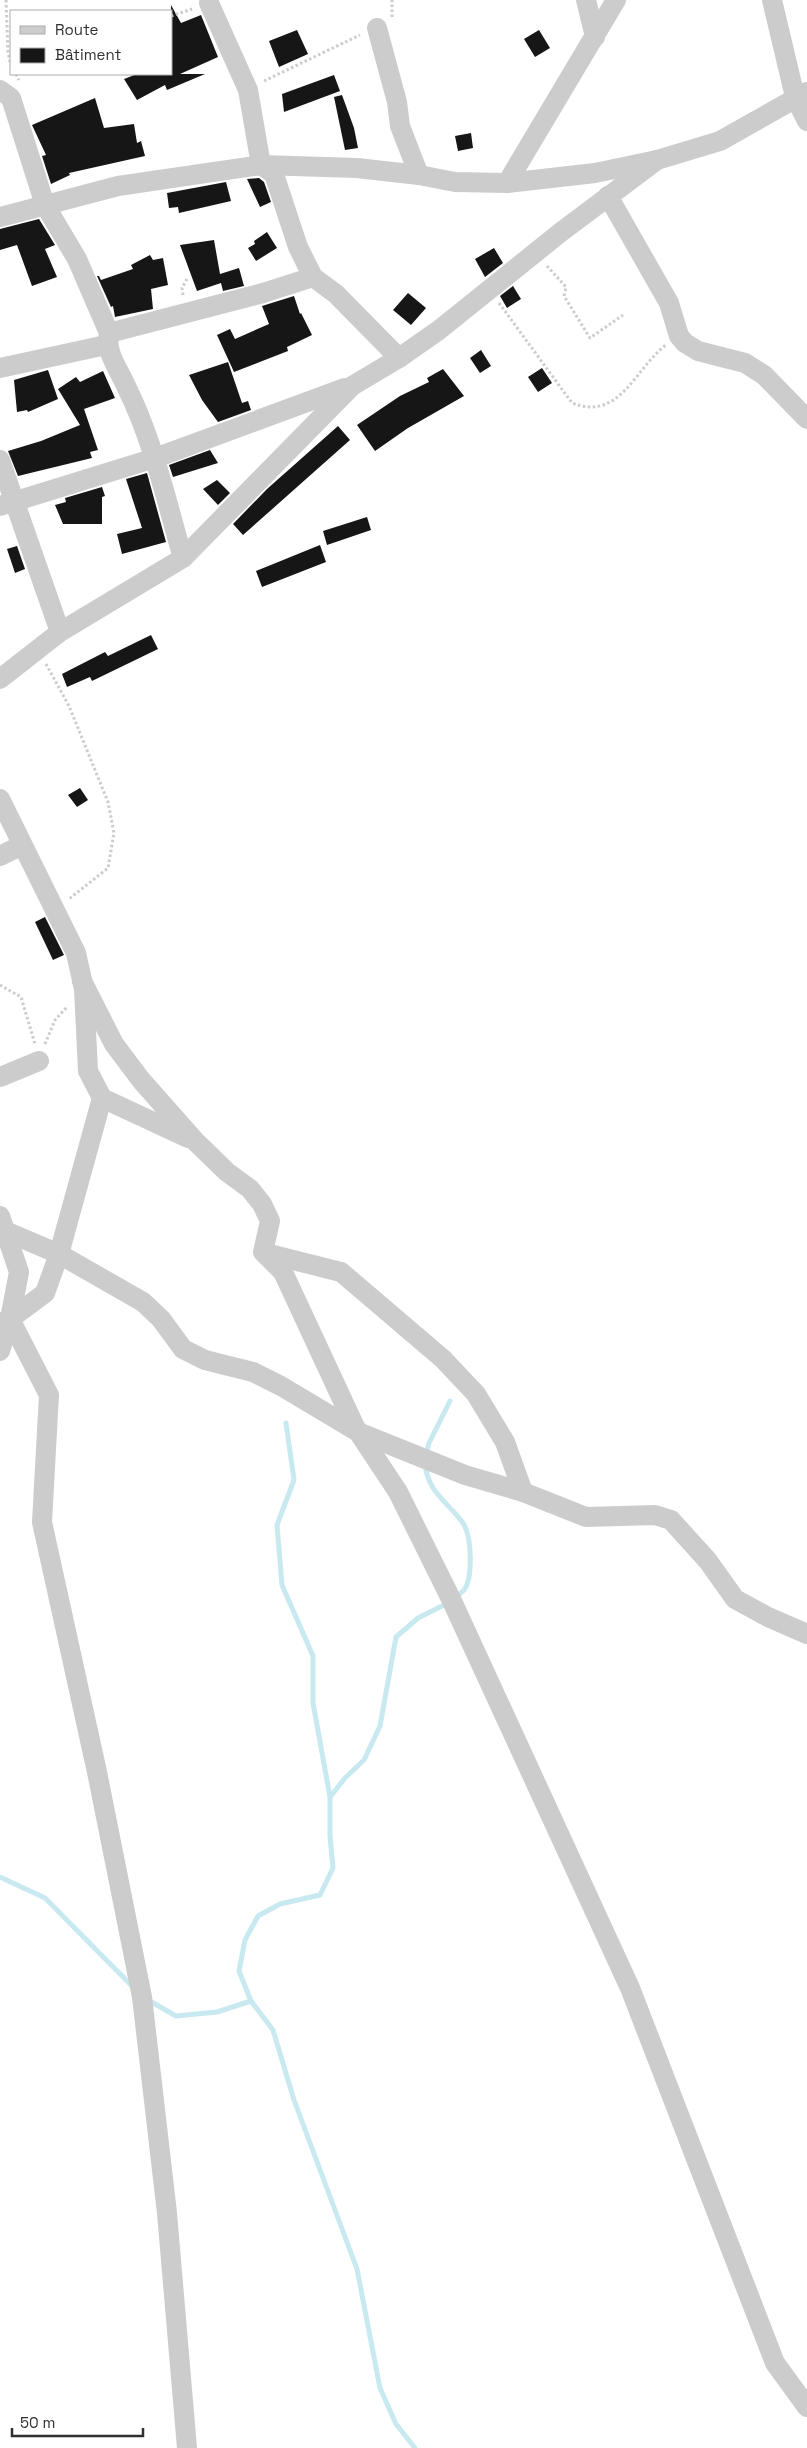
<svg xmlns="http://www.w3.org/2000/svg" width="807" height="2448" font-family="'Space Grotesk',sans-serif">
  <rect width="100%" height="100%" fill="#fff"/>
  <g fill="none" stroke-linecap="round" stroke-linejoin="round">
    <g stroke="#c7e9ef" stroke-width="5">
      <polyline points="286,1423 294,1480 277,1525 282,1585 313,1656 313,1703 330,1797"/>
      <polyline points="426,1455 429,1443 450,1401"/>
      <path d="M425,1463c2,29 23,39 38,60 9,14 10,55 1,67 -3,3 -7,6 -9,8"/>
      <polyline points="0,1877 45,1898 133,1987"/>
      <polyline points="148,2000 176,2016 217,2012 251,2001"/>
      <polyline points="415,2448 396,2424 380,2388 357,2269 294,2100 273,2030 251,2001 239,1971 245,1940 258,1916 280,1904 320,1895 333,1868 330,1836 330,1797 345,1778 364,1760 380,1726 396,1637 418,1618 448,1603"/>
    </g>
  </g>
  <g fill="#161616">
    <polygon points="171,5 181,23 201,15 218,57 180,74 205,74 167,90 165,85 137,100 124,79 137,74 171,74"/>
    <polygon points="297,30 308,54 279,67 269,41"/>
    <polygon points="539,30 550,48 535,57 524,39"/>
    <polygon points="334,75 340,91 284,112 282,94"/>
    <polygon points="342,95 354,128 358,148 345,150 334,97"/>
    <polygon points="95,98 104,128 134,124 137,143 141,141 145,156 69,173 70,175 51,184 42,156 46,155 32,125"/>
    <polygon points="471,133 473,148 458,151 455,136"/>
    <polygon points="259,178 264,182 271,202 260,207 247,179"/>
    <polygon points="226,182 231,201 179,213 178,207 169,208 167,193"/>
    <polygon points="39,219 55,245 45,249 57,277 32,286 17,245 0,250 0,229"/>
    <polygon points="267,232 277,248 256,261 248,248 255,244 254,241"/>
    <polygon points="214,240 220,274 239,268 244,286 223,291 221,283 197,291 180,245"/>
    <polygon points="494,248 503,263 485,277 475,259"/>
    <polygon points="150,255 153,260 163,258 168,285 151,289 153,309 115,317 113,306 111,307 97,276 99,276 101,280 133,269 131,265"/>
    <polygon points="513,286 521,299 507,308 500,296"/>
    <polygon points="408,293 426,308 411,325 393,310"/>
    <polygon points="294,296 300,314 301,313 312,335 287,347 288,351 234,372 217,335 230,329 235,339 269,324 262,306"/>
    <polygon points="481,350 491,366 480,373 470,358"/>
    <polygon points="228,362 242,403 248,401 251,410 218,422 202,400 189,375"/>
    <polygon points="542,368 552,383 538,392 528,377"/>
    <polygon points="443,369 464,396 408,428 375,451 357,425 400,396 429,382 427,378"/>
    <polygon points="48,370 58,399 28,412 27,410 17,412 14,380"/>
    <polygon points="103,371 115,398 84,409 98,450 90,452 92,458 18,476 8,451 41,441 80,425 58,389 76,377 80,382"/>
    <polygon points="338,426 350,440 243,535 233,524 267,489"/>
    <polygon points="210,450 218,463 173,477 169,465"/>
    <polygon points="147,473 166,542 122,554 117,534 142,528 126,479"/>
    <polygon points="217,480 230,493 218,505 203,489"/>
    <polygon points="102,487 105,496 102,497 102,524 63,524 55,505 66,502 65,498"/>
    <polygon points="367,517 371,530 327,545 323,531"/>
    <polygon points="320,545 326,562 262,587 256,571"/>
    <polygon points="17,546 25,569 15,573 7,549"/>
    <polygon points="151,635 158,649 92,681 90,677 67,687 62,674 105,652 108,656"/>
    <polygon points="80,788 88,800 77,807 68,795"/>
    <polygon points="45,917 64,955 53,960 35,922"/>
  </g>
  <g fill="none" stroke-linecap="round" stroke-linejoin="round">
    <g stroke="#ccc" stroke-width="3" stroke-dasharray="2.5 2.5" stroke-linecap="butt">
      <polyline points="6,0 8,52 11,66"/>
      <polyline points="171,16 192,9"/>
      <polyline points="392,17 392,0"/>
      <polyline points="16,74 19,80"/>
      <polyline points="264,81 360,35"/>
      <polyline points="547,266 566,287 564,296 590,338 623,315"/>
      <polyline points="183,295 182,288 187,279"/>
      <path d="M499,303l73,100c48,19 63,-35 94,-58"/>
      <polyline points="46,664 69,706 108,802 114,833 108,868 69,899"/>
      <polyline points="0,985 21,997 35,1044"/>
      <polyline points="45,1044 55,1020 67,1007"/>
    </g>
    <g stroke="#ccc" stroke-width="20">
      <polyline points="586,0 595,37"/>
      <polyline points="772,0 795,97 807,121"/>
      <polyline points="209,3 248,90 261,165 274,174 298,247 313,277 336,294 399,358"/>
      <polyline points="377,28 397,102 400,126 419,175"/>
      <path d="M0,90l11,8 34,107 32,54 32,74c-4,19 9,35 17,53 27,54 40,114 57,172"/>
      <polyline points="507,183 616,0"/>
      <polyline points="608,196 669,303 679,336 685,343 698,351 745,363 764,375 807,419"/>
      <polyline points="0,217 118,186 261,165 357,168 419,175 455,182 507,183 595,173 657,160 720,141 807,92"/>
      <polyline points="109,333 263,293 313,277"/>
      <polyline points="0,368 106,345"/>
      <polyline points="0,460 60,632"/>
      <polyline points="0,506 155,458 345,388"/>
      <polyline points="0,679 60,632 183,558 352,386 399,358 439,330 561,232 657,160"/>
      <polyline points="0,799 76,953 84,989 88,1071 102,1098 59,1254 45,1293 10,1319 0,1323"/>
      <polyline points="0,856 22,845"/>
      <polyline points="82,981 114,1044 141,1080 195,1141 227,1172 250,1189 262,1204 270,1221 263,1252 283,1272 355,1427 398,1492 452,1601 630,1988 775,2363 807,2407"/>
      <polyline points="0,1077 39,1061"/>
      <polyline points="102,1098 188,1138"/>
      <polyline points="0,1216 19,1272 10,1319 0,1351"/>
      <polyline points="5,1231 59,1254 143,1302 161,1319 183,1349 205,1360 253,1372 281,1386 358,1432 465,1475 523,1492 586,1517 655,1515 671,1520 708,1561 735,1599 768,1617 807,1634"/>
      <polyline points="265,1253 341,1272 443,1359 476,1394 505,1442 523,1492"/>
      <polyline points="10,1319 49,1395 42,1522 97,1772 142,1997 167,2213 187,2448"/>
    </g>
  </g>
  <rect x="10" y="10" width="162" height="65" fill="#ffffff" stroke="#acacac"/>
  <rect x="20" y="26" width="25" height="8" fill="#cccccc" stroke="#acacac"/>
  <text x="55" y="35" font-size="15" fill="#2f2f2f">Route</text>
  <rect x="20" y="48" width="25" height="15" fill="#161616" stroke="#acacac"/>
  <text x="55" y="60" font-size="15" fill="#2f2f2f">Bâtiment</text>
  <path d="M12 2428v8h131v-8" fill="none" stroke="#2f2f2f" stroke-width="2.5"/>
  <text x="20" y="2428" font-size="15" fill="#2f2f2f" stroke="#ffffff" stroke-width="4" paint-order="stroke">50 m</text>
</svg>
